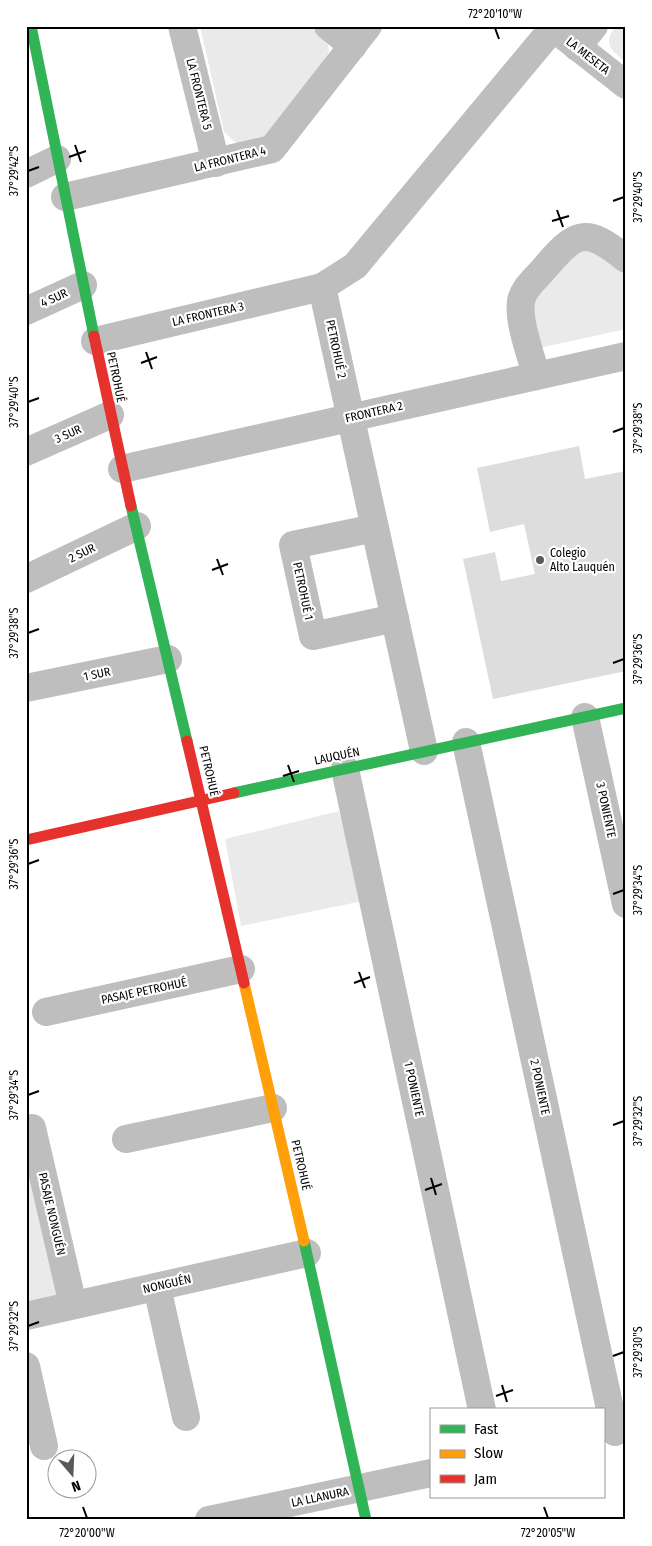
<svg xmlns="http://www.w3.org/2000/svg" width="652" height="1546" font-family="'Fira Sans Condensed',sans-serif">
  <rect width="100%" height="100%" fill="#fff"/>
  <g fill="#eaeaea">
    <polygon points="200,26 309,26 322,36 328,45 329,51 325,62 263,138 242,144 235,142 224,132"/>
    <path d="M616,26h10v36c-15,-12 -24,-18 -10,-36z"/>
    <polygon points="583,245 626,272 626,329 539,348 528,308 570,251"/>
    <polygon points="339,811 363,901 241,926 225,839"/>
    <polygon points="26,1136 67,1301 26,1311"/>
  </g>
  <polygon fill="#ddd" points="579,446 585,479 626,471 626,671 493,699 463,559 495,552 501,581 535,574 524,524 490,532 477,468"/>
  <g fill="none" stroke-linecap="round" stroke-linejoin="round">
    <g stroke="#bebebe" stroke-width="28">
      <polyline points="182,26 216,163"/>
      <polyline points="328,26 353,46"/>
      <polyline points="551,26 626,85"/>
      <polyline points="577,47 594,26"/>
      <polyline points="26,174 57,159"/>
      <polyline points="65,197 272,149 368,26"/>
      <polyline points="322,287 424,751"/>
      <polyline points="26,311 83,285"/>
      <polyline points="95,341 322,287 355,266 553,28"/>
      <path d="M536,376c-5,-22 -18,-53 -15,-75 2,-12 14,-22 22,-31 32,-38 42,-45 83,-11"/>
      <polyline points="26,452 110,415"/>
      <polyline points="122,469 626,356"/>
      <polyline points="375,528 293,545 313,636 395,618"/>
      <polyline points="26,579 137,526"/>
      <polyline points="26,688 168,659"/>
      <polyline points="585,717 626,904"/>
      <polyline points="466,742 615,1432"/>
      <polyline points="345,769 482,1410"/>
      <polyline points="46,1012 241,969"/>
      <polyline points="26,1129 32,1128 73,1305"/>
      <polyline points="126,1139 273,1108"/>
      <polyline points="157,1287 186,1417"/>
      <polyline points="26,1316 307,1253"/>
      <polyline points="26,1366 44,1446"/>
      <polyline points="209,1520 431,1473"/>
    </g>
    <g stroke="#30b455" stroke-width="11">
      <polyline points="31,26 94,336"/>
      <polyline points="131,506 187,741"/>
      <polyline points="234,793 626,708"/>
      <polyline points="304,1241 366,1520"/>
    </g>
    <polyline stroke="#ff9f0a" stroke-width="11" points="244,983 304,1241"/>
    <g stroke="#e5322d" stroke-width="11">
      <polyline points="94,336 131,506"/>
      <polyline points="187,741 244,983"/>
      <polyline points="26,840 234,793"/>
    </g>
  </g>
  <path fill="none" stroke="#000" stroke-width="2" d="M495,28l4,11M75,145l6,17M69,157l17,-6M28,171l11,-4M613,201l11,-4M557,210l6,17M552,221l17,-5M146,352l6,17M141,363l16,-6M28,402l11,-4M613,432l11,-4M217,559l6,16M212,570l16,-6M28,633l11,-4M613,663l11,-4M288,765l6,17M283,776l16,-5M28,864l11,-4M613,894l11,-4M359,972l6,16M354,983l16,-6M28,1095l11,-4M613,1125l11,-4M431,1178l5,17M425,1190l17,-6M28,1326l11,-4M613,1356l11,-4M502,1385l5,17M496,1396l17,-6M83,1507l4,11M544,1507l4,11"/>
  <circle fill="#595959" stroke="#fff" stroke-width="2" cx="540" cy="560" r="5"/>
  <g text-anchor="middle" stroke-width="4.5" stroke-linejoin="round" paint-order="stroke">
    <g font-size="12" fill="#000" stroke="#fff">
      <text transform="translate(588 56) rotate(38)" y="4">LA MESETA</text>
      <text transform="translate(199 94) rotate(76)" y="4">LA FRONTERA 5</text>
      <text transform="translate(230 159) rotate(-14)" y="4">LA FRONTERA 4</text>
      <text transform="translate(54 298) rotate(-25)" y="4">4 SUR</text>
      <text transform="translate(208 314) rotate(-13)" y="4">LA FRONTERA 3</text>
      <text transform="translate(336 349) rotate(78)" y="4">PETROHUÉ 2</text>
      <text transform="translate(116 377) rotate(78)" y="4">PETROHUÉ</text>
      <text transform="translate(374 412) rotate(-13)" y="4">FRONTERA 2</text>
      <text transform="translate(68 434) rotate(-24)" y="4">3 SUR</text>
      <text transform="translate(82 553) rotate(-26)" y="4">2 SUR</text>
      <text transform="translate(303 591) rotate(78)" y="4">PETROHUÉ 1</text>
      <text transform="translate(97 674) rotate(-12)" y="4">1 SUR</text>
      <text transform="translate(337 756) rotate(-12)" y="4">LAUQUÉN</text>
      <text transform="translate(209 771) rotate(77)" y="4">PETROHUÉ</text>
      <text transform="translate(606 810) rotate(78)" y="4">3 PONIENTE</text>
      <text transform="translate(144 991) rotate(-12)" y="4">PASAJE PETROHUÉ</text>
      <text transform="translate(540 1087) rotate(78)" y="4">2 PONIENTE</text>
      <text transform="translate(414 1089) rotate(78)" y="4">1 PONIENTE</text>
      <text transform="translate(301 1165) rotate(77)" y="4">PETROHUÉ</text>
      <text transform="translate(52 1214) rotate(77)" y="4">PASAJE NONGUÉN</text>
      <text transform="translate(167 1284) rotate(-13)" y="4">NONGUÉN</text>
      <text transform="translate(320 1497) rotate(-12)" y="4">LA LLANURA</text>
    </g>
    <g font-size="12" fill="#000" stroke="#fff" text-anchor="start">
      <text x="550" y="557">Colegio<tspan x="550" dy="14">Alto Lauquén</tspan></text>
    </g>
  </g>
  <rect width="652" height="1546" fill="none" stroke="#ffffff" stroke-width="55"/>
  <rect x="430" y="1408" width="175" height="90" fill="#ffffff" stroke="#999999"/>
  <rect x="440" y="1425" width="25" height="8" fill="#30b455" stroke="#999999"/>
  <text x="474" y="1434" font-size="15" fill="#000000">Fast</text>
  <rect x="440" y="1450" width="25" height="8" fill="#ff9f0a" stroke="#999999"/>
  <text x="474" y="1458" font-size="15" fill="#000000">Slow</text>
  <rect x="440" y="1475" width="25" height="8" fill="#e5322d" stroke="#999999"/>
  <text x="474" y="1484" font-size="15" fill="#000000">Jam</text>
  <g transform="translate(72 1474) rotate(161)"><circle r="24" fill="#ffffff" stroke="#999999"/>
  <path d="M0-4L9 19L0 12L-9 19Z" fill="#595959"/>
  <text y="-8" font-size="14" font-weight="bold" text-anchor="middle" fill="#000000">N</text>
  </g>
  <rect x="28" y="28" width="596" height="1490" fill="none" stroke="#000" stroke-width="2"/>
  <g font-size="12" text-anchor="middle" fill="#000">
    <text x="495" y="18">72°20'10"W</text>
    <text transform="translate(14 171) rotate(-90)" y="4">37°29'42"S</text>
    <text transform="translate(638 197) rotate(-90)" y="4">37°29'40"S</text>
    <text transform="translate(14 402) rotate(-90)" y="4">37°29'40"S</text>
    <text transform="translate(638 428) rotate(-90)" y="4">37°29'38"S</text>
    <text transform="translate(14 633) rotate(-90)" y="4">37°29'38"S</text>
    <text transform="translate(638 659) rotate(-90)" y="4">37°29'36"S</text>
    <text transform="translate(14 864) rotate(-90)" y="4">37°29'36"S</text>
    <text transform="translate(638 890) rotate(-90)" y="4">37°29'34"S</text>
    <text transform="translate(14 1095) rotate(-90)" y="4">37°29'34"S</text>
    <text transform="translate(638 1121) rotate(-90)" y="4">37°29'32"S</text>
    <text transform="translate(14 1326) rotate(-90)" y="4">37°29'32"S</text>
    <text transform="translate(638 1352) rotate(-90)" y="4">37°29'30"S</text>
    <text x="87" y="1537">72°20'00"W</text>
    <text x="548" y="1537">72°20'05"W</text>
  </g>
</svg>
